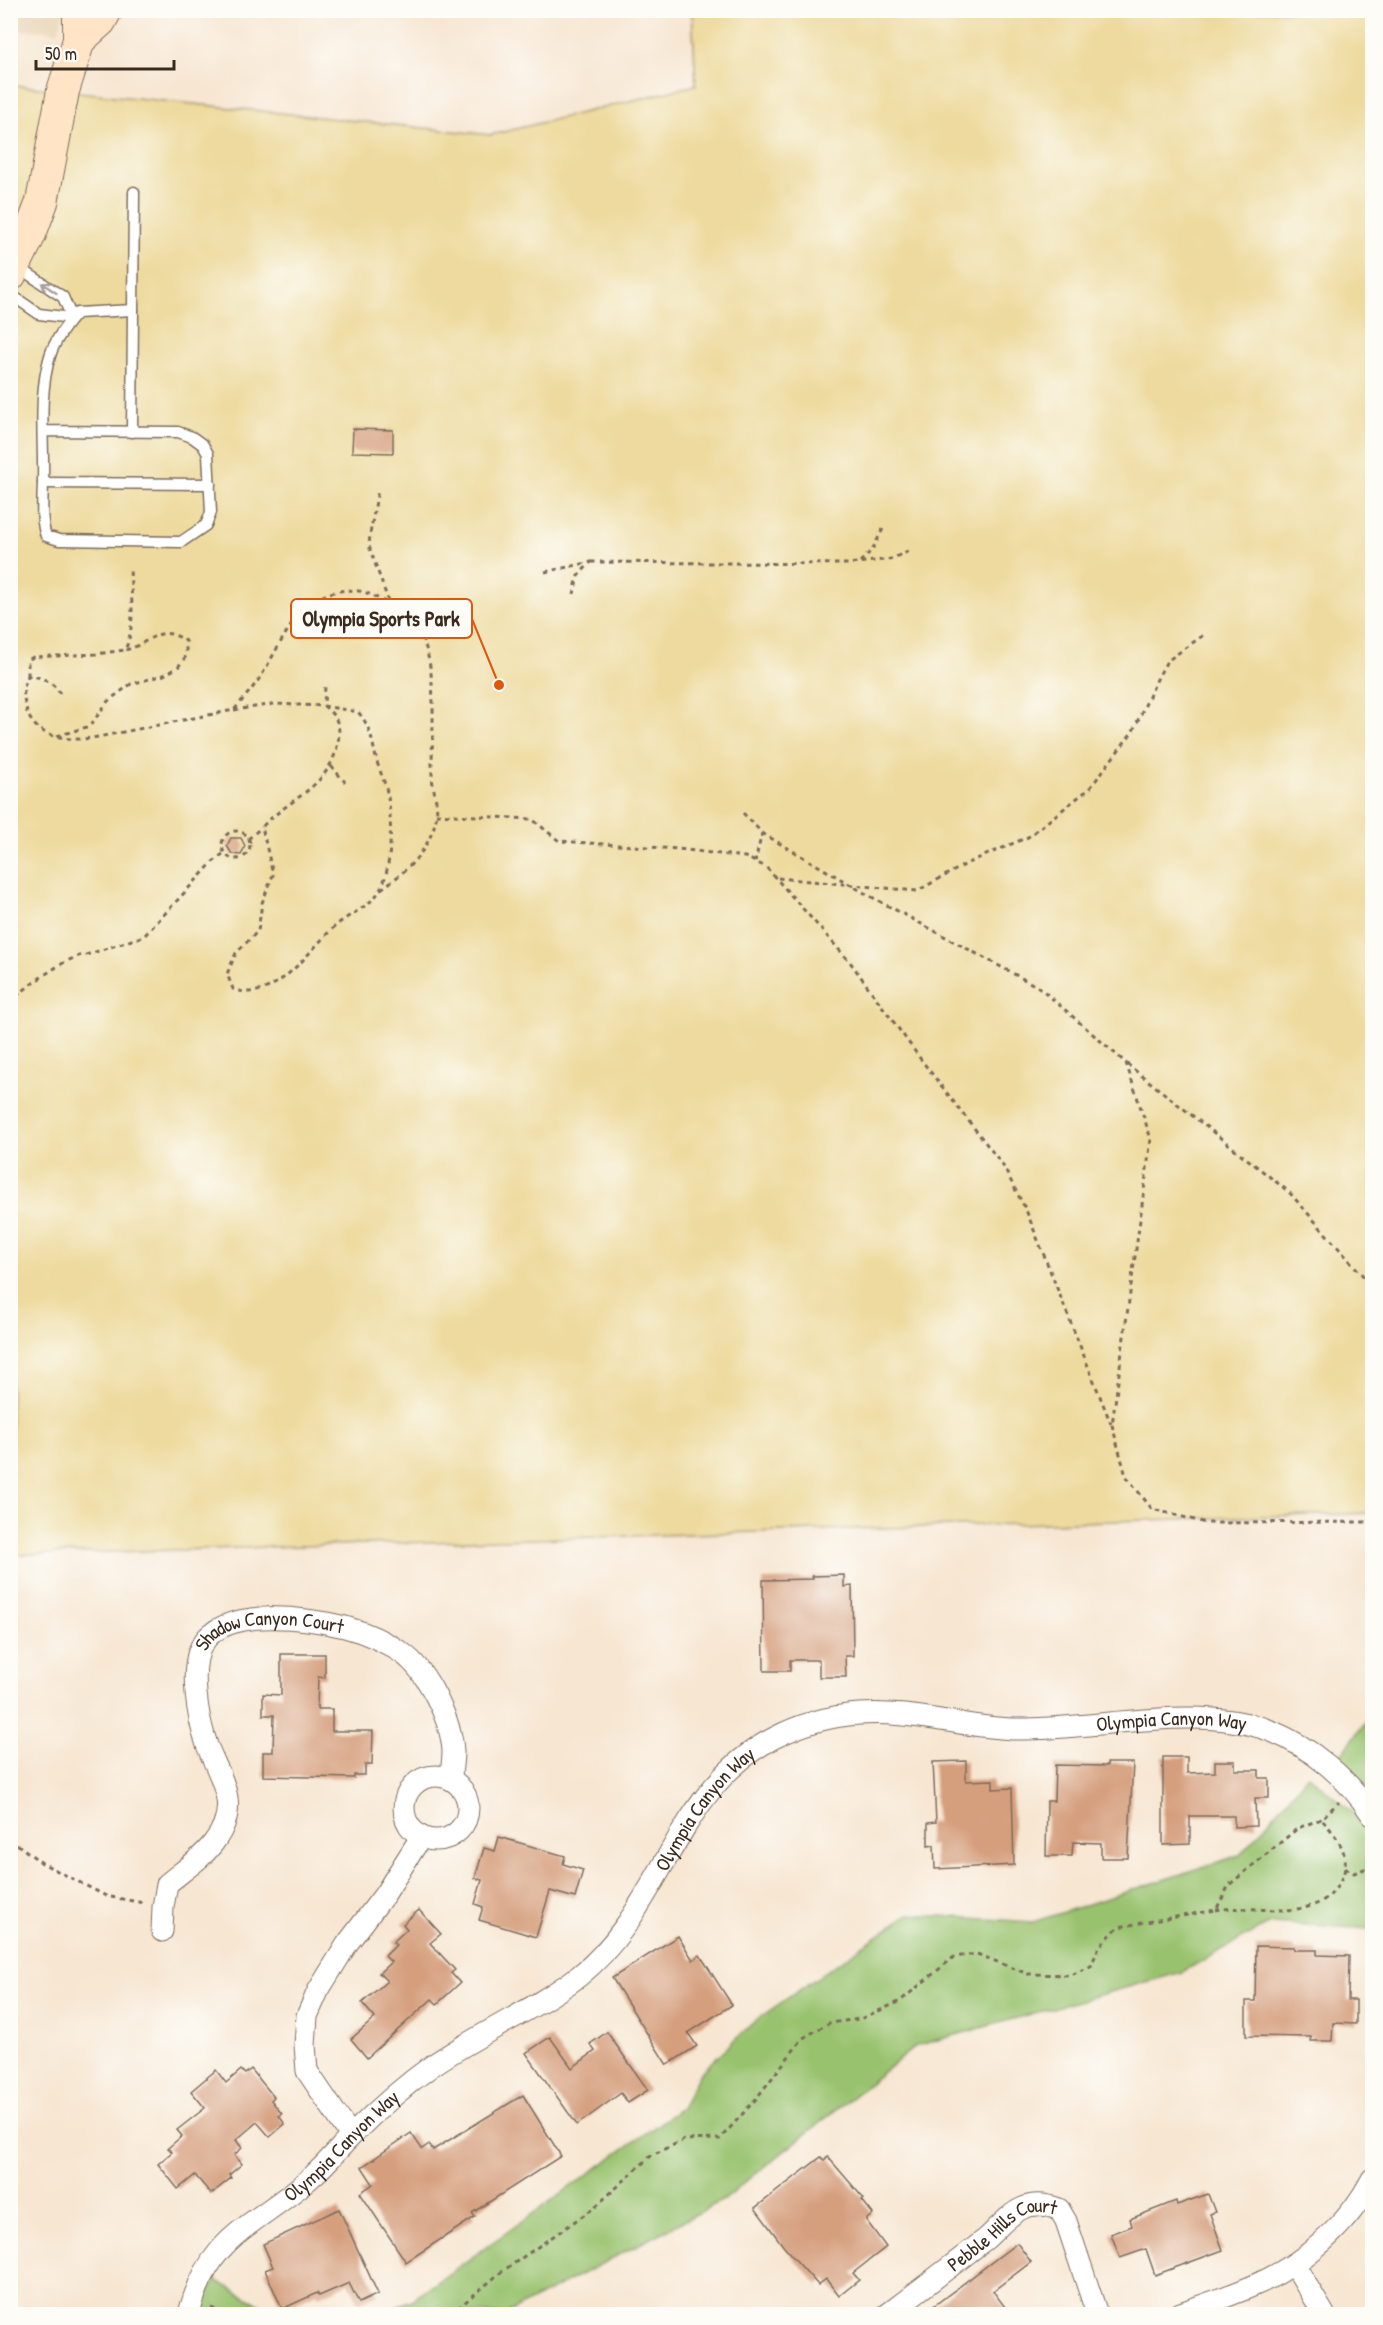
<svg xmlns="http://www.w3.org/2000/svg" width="1383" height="2325" font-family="'Patrick Hand',sans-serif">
  <rect width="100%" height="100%" fill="#fdfcf7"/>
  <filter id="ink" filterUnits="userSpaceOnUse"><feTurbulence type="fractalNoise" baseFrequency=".0167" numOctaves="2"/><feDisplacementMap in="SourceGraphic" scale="12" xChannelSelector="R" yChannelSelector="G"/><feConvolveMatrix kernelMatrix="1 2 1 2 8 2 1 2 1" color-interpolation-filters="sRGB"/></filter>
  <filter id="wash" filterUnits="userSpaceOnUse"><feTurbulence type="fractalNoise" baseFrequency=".008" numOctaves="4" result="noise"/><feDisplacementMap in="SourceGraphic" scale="24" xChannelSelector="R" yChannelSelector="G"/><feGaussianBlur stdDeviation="1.35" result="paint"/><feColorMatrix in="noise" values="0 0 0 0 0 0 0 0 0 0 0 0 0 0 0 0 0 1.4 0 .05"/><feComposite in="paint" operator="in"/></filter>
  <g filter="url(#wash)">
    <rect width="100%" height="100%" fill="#f7e6d2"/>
    <polygon fill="#ead8ba" points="11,11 65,11 58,31 11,30"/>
    <g fill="#99c26e" stroke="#6a7646" stroke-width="1.5">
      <polygon points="1372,1714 1372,1792 1339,1757"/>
      <polygon points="1308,1775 1356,1816 1371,1843 1372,1929 1270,1923 1182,1972 916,2046 723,2200 506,2314 374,2314 412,2300 681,2108 700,2073 756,2020 909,1914 1033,1922 1240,1855"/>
      <polygon points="215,2280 277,2314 198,2314"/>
    </g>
    <polygon fill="#eeda9e" stroke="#94825e" stroke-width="1.5" points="692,11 1372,11 1372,1513 12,1555 11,1597 11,85 491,135 696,85"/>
    <g id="blocks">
      <g fill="#d59e7d">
        <polygon points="353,429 393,430 393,453 352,452"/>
        <polygon points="231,838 241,838 245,846 241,855 232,854 227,846"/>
        <polygon points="844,1575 844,1587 852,1586 853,1656 845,1656 846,1677 819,1677 819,1660 790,1660 790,1671 764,1671 763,1580 813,1579 812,1576"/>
        <polygon points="281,1654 325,1654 325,1678 318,1677 317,1709 332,1709 332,1731 373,1731 372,1765 365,1765 365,1775 354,1775 354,1778 263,1776 263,1752 273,1752 274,1715 263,1715 263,1694 281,1695"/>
        <polygon points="1163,1757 1187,1757 1187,1773 1215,1772 1215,1761 1235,1761 1235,1770 1259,1770 1259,1778 1269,1778 1269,1798 1255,1798 1256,1826 1234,1827 1234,1816 1190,1816 1190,1844 1163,1845"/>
        <polygon points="966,1761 966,1781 993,1780 993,1789 1012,1788 1014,1865 935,1869 934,1845 928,1846 928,1823 936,1822 933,1762"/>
        <polygon points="1107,1763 1133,1763 1128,1858 1101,1858 1101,1843 1073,1842 1072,1856 1046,1856 1047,1801 1054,1801 1055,1765 1107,1766"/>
        <polygon points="499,1837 565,1856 563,1864 583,1870 575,1898 550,1891 536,1937 479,1920 483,1907 475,1904 482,1880 475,1878 484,1848 495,1851"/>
        <polygon points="419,1910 441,1934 430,1943 455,1970 451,1973 460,1983 437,2004 432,1999 367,2058 351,2039 375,2018 362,2003 387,1981 379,1973 391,1962 385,1956 396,1945 393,1942 407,1929 403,1924"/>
        <polygon points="678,1936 693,1960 700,1955 732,2005 688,2033 697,2046 667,2065 612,1978"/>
        <polygon points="1256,1946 1294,1947 1294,1950 1317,1950 1317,1955 1349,1956 1348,2000 1356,2000 1356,2024 1333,2023 1332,2041 1311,2041 1311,2037 1246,2036 1246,2001 1255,2001"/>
        <polygon points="607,2032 648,2090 628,2103 621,2093 577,2125 526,2053 550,2037 572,2068 595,2051 590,2044"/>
        <polygon points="251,2069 274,2097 271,2100 282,2114 279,2116 285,2124 270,2137 257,2122 236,2140 242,2148 234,2155 242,2164 229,2175 231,2178 211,2194 195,2175 178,2189 158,2164 172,2152 168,2148 182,2136 177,2130 205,2108 191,2091 216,2070 226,2083 241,2070 245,2074"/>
        <polygon points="523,2095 561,2156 472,2213 475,2217 406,2262 360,2193 373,2184 362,2167 411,2133 422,2149 429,2144 433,2150"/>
        <polygon points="821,2157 824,2160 828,2157 864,2199 862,2200 873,2214 866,2220 886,2247 853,2273 859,2280 839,2296 826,2279 818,2285 784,2247 755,2208"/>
        <polygon points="1208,2194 1215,2212 1210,2214 1223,2250 1155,2275 1146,2249 1120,2258 1111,2234 1132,2226 1130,2219 1176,2201 1177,2205"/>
        <polygon points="339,2209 378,2294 359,2303 349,2283 319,2296 317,2293 282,2309 265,2270 273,2267 263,2244"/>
        <polygon points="1017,2243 1031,2262 993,2291 1005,2307 995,2314 923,2314"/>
      </g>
    </g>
  </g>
  <g filter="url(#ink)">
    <use href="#blocks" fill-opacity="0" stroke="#7d6c5d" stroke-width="1.5"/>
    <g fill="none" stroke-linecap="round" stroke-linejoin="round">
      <g stroke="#7d6c5d" stroke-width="13">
        <g id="lane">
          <polyline points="18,267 63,297 72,318"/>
          <polyline points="10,294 39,314 72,318"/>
          <path d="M43,431l135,1 14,5 11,8 5,9 3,58 -5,13 -25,17 -122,-2 -13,-4c-6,-17 -3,-38 -3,-56 1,-40 -5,-85 7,-124 4,-14 17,-33 27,-43l56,-3"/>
          <polyline points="132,432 134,192"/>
          <polyline points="43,483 210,484"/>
        </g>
      </g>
      <g stroke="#7d6c5d" stroke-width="23">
        <g id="street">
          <circle cx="436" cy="1808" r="32"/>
          <path id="s1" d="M162,1931l1,-24 4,-23c15,-13 35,-25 47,-42 28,-37 6,-63 -7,-97 -9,-26 -19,-78 -4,-102 24,-37 105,-25 142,-16 19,5 41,15 57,26 25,17 50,69 51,99 0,9 -2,18 -2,27"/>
          <polyline points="351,2136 307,2071 305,2045 307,2016 318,1991 347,1944 385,1894 421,1837"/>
          <polyline points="1294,2264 1324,2314"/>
          <path id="s2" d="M189,2314c20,-79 63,-86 119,-134 17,-14 31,-32 47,-48 24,-24 50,-47 78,-67 47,-32 101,-55 146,-89 83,-65 96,-188 195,-238 25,-13 56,-22 85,-24 52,-4 102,13 154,15 81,2 183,-27 258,2 40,16 78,48 101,84"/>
          <path id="s3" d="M888,2314c33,-25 66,-50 99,-76 11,-10 22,-24 36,-30 11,-5 25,-3 36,1l7,12 31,93"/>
          <path d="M1178,2314c25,-9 52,-18 77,-29 47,-20 93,-59 117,-106"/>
        </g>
      </g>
      <g stroke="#7d6c5d" stroke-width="34">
        <g id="secondary">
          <polyline points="79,40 100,21 106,10"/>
          <polyline points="10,275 30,234 42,202 63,91 79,40 79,10"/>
        </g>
      </g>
      <g stroke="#7d6c5d" stroke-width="3" stroke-dasharray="4.5 4.5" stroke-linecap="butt">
        <polyline points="591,562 848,564 891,559 909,551"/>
        <polyline points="860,562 872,550 883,529"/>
        <polyline points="545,572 591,562 578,576 574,594"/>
        <path d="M28,676v-16l5,-3 63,-3 29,-4c11,-24 6,-56 5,-82"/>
        <path d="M60,694c-5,-11 -21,-19 -32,-18 -5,10 -5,18 -3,28 6,36 45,38 73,33l136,-27c10,-12 21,-24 29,-37 23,-38 41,-89 96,-82 10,1 20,9 30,12l-20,-57 1,-12 8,-44"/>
        <path d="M234,710l41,-6 49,2c13,11 17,19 14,36 -8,46 -48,55 -76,85l11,48 -11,28 -4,28 -22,22 -9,21 6,15c40,16 74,-36 99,-60 15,-15 39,-21 49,-41 11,-21 11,-67 7,-91 -2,-12 -7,-23 -11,-35 -5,-19 -5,-34 -19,-50l-34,-6 1,-21"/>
        <path d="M57,736l33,-10 18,-25 23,-17 33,-9 14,-8 8,-11v-15c-29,-19 -34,3 -61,9"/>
        <polyline points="331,766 345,782"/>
        <polyline points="743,813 762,833 755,862"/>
        <polyline points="436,814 532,819 559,841 678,849 745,857 766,867 850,962 922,1061 1002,1164 1026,1210 1111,1424"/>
        <circle cx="236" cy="845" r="14"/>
        <polyline points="762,833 868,895 1040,988 1126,1063 1151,1139 1112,1425 1126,1476 1152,1509 1206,1523 1372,1522"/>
        <polyline points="248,839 262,827"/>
        <polyline points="778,878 917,891 970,862 1028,837 1090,788 1133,731 1158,677 1167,661 1205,634"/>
        <path d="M381,889c26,-18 48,-38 55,-70 3,-15 -4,-31 -4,-45 -1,-50 14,-149 -43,-171"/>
        <path d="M10,1002c12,-12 61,-49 76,-47l58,-19 69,-74 11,-9"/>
        <polyline points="1127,1064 1289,1192 1372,1286"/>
        <polyline points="10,1839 42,1863 106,1896 144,1903"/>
        <polyline points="1345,1868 1354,1873 1372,1866"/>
        <path d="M1216,1910c43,-8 108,20 128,-38 6,-19 -10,-40 -23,-53"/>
        <polyline points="211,2308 226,2314"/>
        <polyline points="451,2314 500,2273 594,2208 652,2155 684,2140 720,2139 755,2100 803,2038 829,2023 860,2019 899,2002 954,1957 977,1954 1028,1974 1071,1975 1091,1966 1099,1947 1118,1927 1216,1910 1229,1885 1298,1828 1321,1819 1339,1802"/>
      </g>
      <use href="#lane" stroke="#fff" stroke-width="10"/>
      <use href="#street" stroke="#fff" stroke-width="21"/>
      <use href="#secondary" stroke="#ffe4c6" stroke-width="32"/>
    </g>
    <defs><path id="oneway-shaft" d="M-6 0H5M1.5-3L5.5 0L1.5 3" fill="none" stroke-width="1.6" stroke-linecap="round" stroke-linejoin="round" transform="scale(1.5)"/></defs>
    <use stroke="#a79f9a" href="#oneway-shaft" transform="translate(49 288) rotate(-146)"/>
  </g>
  <g text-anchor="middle" stroke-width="6" stroke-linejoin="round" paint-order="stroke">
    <g font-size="20" fill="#3b2a1e" stroke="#fdfcf7">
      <text dy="7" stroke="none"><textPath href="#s1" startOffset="390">Shadow Canyon Court</textPath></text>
      <text dy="7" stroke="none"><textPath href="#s2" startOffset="1240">Olympia Canyon Way</textPath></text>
      <text dy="7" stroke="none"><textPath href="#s2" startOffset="736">Olympia Canyon Way</textPath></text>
      <text dy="7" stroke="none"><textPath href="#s2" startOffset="232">Olympia Canyon Way</textPath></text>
      <text dy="7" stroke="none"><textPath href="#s3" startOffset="142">Pebble Hills Court</textPath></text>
    </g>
  </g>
  <path fill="none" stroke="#df570d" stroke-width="2" d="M499 685L472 619"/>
  <circle fill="#df570d" stroke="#fdfcf7" stroke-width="2" cx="499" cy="685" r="6"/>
  <rect fill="#fdfcf7" stroke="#df570d" stroke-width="2" x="291" y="599" width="181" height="39" rx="6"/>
  <g font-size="21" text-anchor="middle" font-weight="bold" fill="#3b2a1e">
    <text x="381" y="626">Olympia Sports Park</text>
  </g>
  <rect width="1383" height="2325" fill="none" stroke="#fdfcf7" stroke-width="36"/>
  <path d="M36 60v9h138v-9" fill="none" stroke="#3b2a1e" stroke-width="3"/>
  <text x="45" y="60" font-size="18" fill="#3b2a1e" stroke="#fdfcf7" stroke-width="4.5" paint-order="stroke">50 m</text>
</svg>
